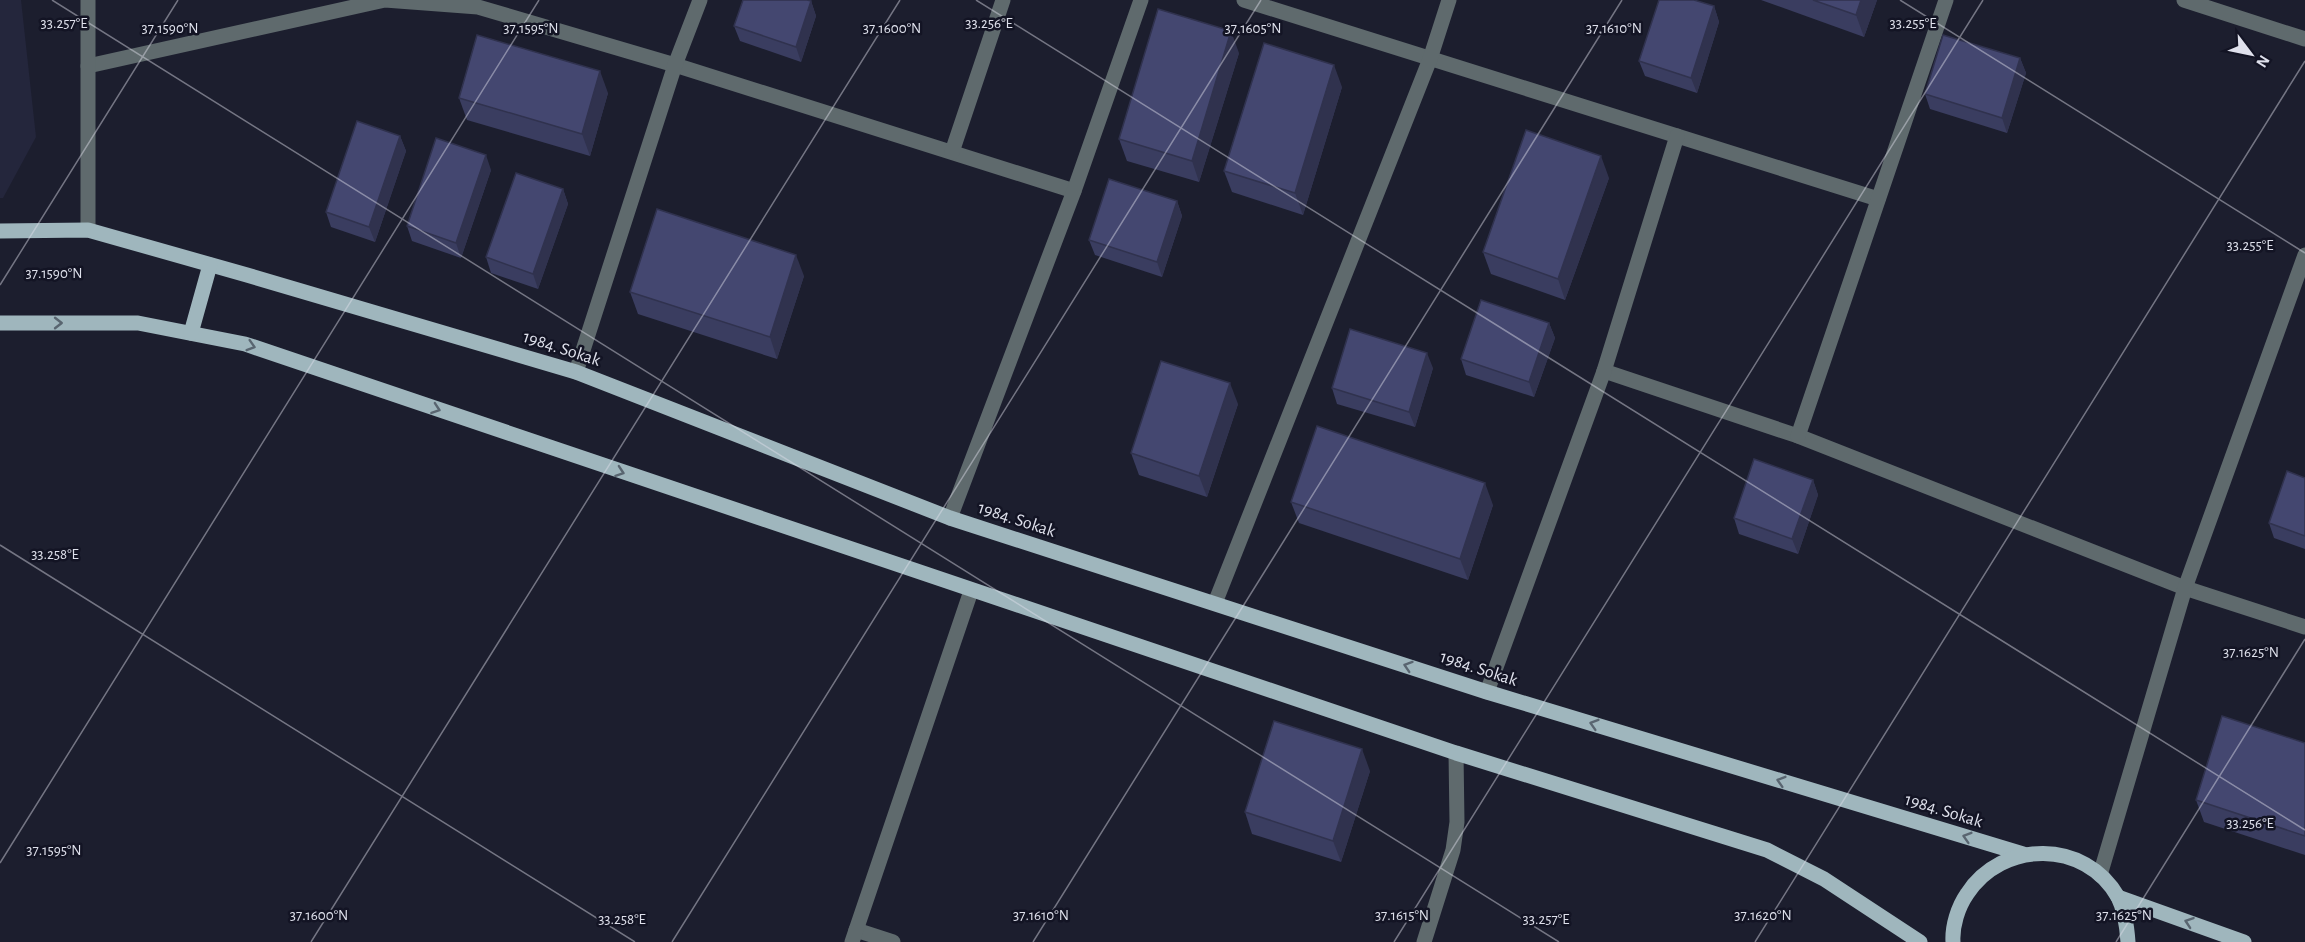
<svg xmlns="http://www.w3.org/2000/svg" width="2305" height="942" font-family="'Alegreya Sans',sans-serif">
  <rect width="100%" height="100%" fill="#1c1e2e"/>
  <polygon fill="#24263c" points="0,0 21,0 36,137 3,198 0,198"/>
  <g fill="none" stroke-linecap="round" stroke-linejoin="round">
    <g stroke="#5f6a6d" stroke-width="15">
      <polyline points="1244,0 1878,199"/>
      <polyline points="2184,0 2305,39"/>
      <polyline points="88,66 385,0 478,7 675,65 1074,191"/>
      <polyline points="952,152 1003,0"/>
      <polyline points="88,230 88,0"/>
      <polyline points="1604,371 1798,436 2185,588 2305,627"/>
      <polyline points="576,372 675,65 700,0"/>
      <polyline points="1798,436 1946,0"/>
      <polyline points="950,518 1074,191 1141,0"/>
      <polyline points="1215,603 1430,59 1449,0"/>
      <polyline points="1487,692 1604,371 1677,136"/>
      <polyline points="2100,875 2185,588 2305,255"/>
      <polyline points="856,930 893,942"/>
      <polyline points="852,942 971,591"/>
      <polyline points="1424,942 1453,850 1457,822 1456,753"/>
    </g>
    <g stroke="#9fb6bd" stroke-width="15">
      <polyline points="0,231 88,230 247,275 576,372 950,518 1487,692 2023,854"/>
      <polyline points="0,323 138,323 245,344 1456,753 1767,850 1824,879 1920,942"/>
      <polyline points="191,333 210,265"/>
      <polyline points="2118,897 2244,942"/>
      <path d="M1953,942c-1,-16 5,-35 14,-48 35,-54 118,-55 151,3 7,14 9,30 10,45"/>
    </g>
  </g>
  <g fill="#3a3d60">
    <polygon points="1761,0 1877,0 1864,37"/>
    <polygon points="811,1 816,16 801,62 740,41 734,26"/>
    <polygon points="1714,6 1719,22 1697,93 1645,76 1639,61"/>
    <polygon points="1239,53 1199,182 1127,161 1119,139"/>
    <polygon points="2020,58 2026,73 2007,133 1930,109 1925,94"/>
    <polygon points="1342,87 1303,215 1232,192 1224,171"/>
    <polygon points="608,93 590,156 467,120 459,98"/>
    <polygon points="400,136 406,151 375,242 331,227 326,212"/>
    <polygon points="491,170 461,258 412,241 407,226"/>
    <polygon points="1609,178 1565,300 1491,274 1483,252"/>
    <polygon points="563,189 568,204 538,289 491,273 486,257"/>
    <polygon points="1177,201 1182,216 1162,277 1095,255 1089,240"/>
    <polygon points="804,276 777,359 638,314 630,292"/>
    <polygon points="1549,323 1555,338 1534,397 1466,375 1461,359"/>
    <polygon points="1433,368 1415,427 1337,404 1332,388"/>
    <polygon points="1238,404 1207,497 1139,475 1131,453"/>
    <polygon points="2305,478 2305,549 2274,538 2269,523"/>
    <polygon points="1813,480 1818,495 1798,554 1739,534 1734,518"/>
    <polygon points="1291,502 1493,505 1468,580 1299,523"/>
    <polygon points="2305,743 2305,855 2204,822 2196,800"/>
    <polygon points="1370,771 1341,862 1252,834 1245,812"/>
  </g>
  <g fill="#30324e">
    <polygon points="1861,0 1877,0 1864,37 1856,15"/>
    <polygon points="811,1 816,16 801,62 796,47"/>
    <polygon points="1714,6 1719,22 1697,93 1691,78"/>
    <polygon points="1231,31 1239,53 1199,182 1192,161"/>
    <polygon points="2020,58 2026,73 2007,133 2002,118"/>
    <polygon points="1334,65 1342,87 1303,215 1295,193"/>
    <polygon points="600,71 608,93 590,156 582,134"/>
    <polygon points="400,136 406,151 375,242 369,227"/>
    <polygon points="486,155 491,170 461,258 456,243"/>
    <polygon points="1601,156 1609,178 1565,300 1558,279"/>
    <polygon points="563,189 568,204 538,289 533,274"/>
    <polygon points="1177,201 1182,216 1162,277 1157,262"/>
    <polygon points="796,255 804,276 777,359 770,337"/>
    <polygon points="1549,323 1555,338 1534,397 1529,382"/>
    <polygon points="1427,353 1433,368 1415,427 1409,412"/>
    <polygon points="1230,383 1238,404 1207,497 1199,476"/>
    <polygon points="1813,480 1818,495 1798,554 1792,539"/>
    <polygon points="1485,483 1493,505 1468,580 1460,559"/>
    <polygon points="1362,749 1370,771 1341,862 1333,841"/>
  </g>
  <g fill="#444770" stroke="#30324e" stroke-width="1.5">
    <polygon points="743,0 807,0 811,1 796,47 734,26"/>
    <polygon points="1659,0 1694,0 1714,6 1691,78 1639,61"/>
    <polygon points="1813,0 1861,0 1856,15"/>
    <polygon points="1158,9 1231,31 1192,161 1119,139"/>
    <polygon points="477,35 600,71 582,134 459,98"/>
    <polygon points="1943,35 2020,58 2002,118 1925,94"/>
    <polygon points="1264,43 1334,65 1295,193 1224,171"/>
    <polygon points="357,121 400,136 369,227 326,212"/>
    <polygon points="1526,130 1601,156 1558,279 1483,252"/>
    <polygon points="436,138 486,155 456,243 407,226"/>
    <polygon points="516,173 563,189 533,274 486,257"/>
    <polygon points="1109,179 1177,201 1157,262 1089,240"/>
    <polygon points="657,209 796,255 770,337 630,292"/>
    <polygon points="1481,300 1549,323 1529,382 1461,359"/>
    <polygon points="1350,329 1427,353 1409,412 1332,388"/>
    <polygon points="1161,361 1230,383 1199,476 1131,453"/>
    <polygon points="1317,426 1485,483 1460,559 1291,502"/>
    <polygon points="1754,459 1813,480 1792,539 1734,518"/>
    <polygon points="2287,471 2305,478 2305,536 2269,523"/>
    <polygon points="2222,716 2305,743 2305,836 2196,800"/>
    <polygon points="1274,721 1362,749 1333,841 1245,812"/>
  </g>
  <defs><path id="oneway-chevron" d="M-2-3.5L2.5 0L-2 3.5" fill="none" stroke-width="1.6" stroke-linecap="round" stroke-linejoin="round" transform="scale(1.5)"/></defs>
  <g stroke="#596570">
    <use href="#oneway-chevron" transform="translate(58 323)"/>
    <use href="#oneway-chevron" transform="translate(251 346) rotate(17)"/>
    <use href="#oneway-chevron" transform="translate(436 409) rotate(19)"/>
    <use href="#oneway-chevron" transform="translate(620 472) rotate(19)"/>
    <use href="#oneway-chevron" transform="translate(1408 666) rotate(-162)"/>
    <use href="#oneway-chevron" transform="translate(1594 724) rotate(-163)"/>
    <use href="#oneway-chevron" transform="translate(1781 781) rotate(-163)"/>
    <use href="#oneway-chevron" transform="translate(1967 837) rotate(-163)"/>
    <use href="#oneway-chevron" transform="translate(2189 922) rotate(-161)"/>
  </g>
  <path fill="none" stroke="#dfe1ec" stroke-width="1.5" stroke-opacity="0.45" d="M52,0l1507,942M976,0l1329,830M1900,0l405,253M0,285l178,-285M0,545l635,397M0,863l539,-863M311,942l589,-942M672,942l589,-942M1033,942l589,-942M1394,942l589,-942M1755,942l550,-881M2116,942l189,-303"/>
  <g text-anchor="middle" stroke-width="5" stroke-linejoin="round" paint-order="stroke">
    <g font-size="18" fill="#dfe1ec" stroke="#131424">
      <text transform="translate(562 348) rotate(18)" y="6">1984. Sokak</text>
      <text transform="translate(1017 519) rotate(18)" y="6">1984. Sokak</text>
      <text transform="translate(1479 668) rotate(18)" y="6">1984. Sokak</text>
      <text transform="translate(1944 810) rotate(17)" y="6">1984. Sokak</text>
    </g>
  </g>
  <g font-size="15" text-anchor="middle" fill="#dfe1ec" stroke="#131424" stroke-width="5" stroke-linejoin="round" paint-order="stroke">
    <text x="64" y="28">33.257°E</text>
    <text x="989" y="28">33.256°E</text>
    <text x="1913" y="28">33.255°E</text>
    <text x="170" y="33">37.1590°N</text>
    <text x="531" y="33">37.1595°N</text>
    <text x="892" y="33">37.1600°N</text>
    <text x="1253" y="33">37.1605°N</text>
    <text x="1614" y="33">37.1610°N</text>
    <text x="2250" y="250">33.255°E</text>
    <text x="54" y="278">37.1590°N</text>
    <text x="55" y="559">33.258°E</text>
    <text x="2251" y="657">37.1625°N</text>
    <text x="2250" y="828">33.256°E</text>
    <text x="54" y="855">37.1595°N</text>
    <text x="319" y="920">37.1600°N</text>
    <text x="1041" y="920">37.1610°N</text>
    <text x="1402" y="920">37.1615°N</text>
    <text x="1763" y="920">37.1620°N</text>
    <text x="2124" y="920">37.1625°N</text>
    <text x="622" y="924">33.258°E</text>
    <text x="1546" y="924">33.257°E</text>
  </g>
  <g transform="translate(2251 54) rotate(122)" stroke="#131424" stroke-width="4.5" paint-order="stroke">
  <path d="M0-4.5L10 22L0 15L-10 22Z" fill="#dfe1ec"/>
  <text y="-9" font-size="16" font-weight="bold" text-anchor="middle" fill="#dfe1ec">N</text>
  </g>
</svg>
